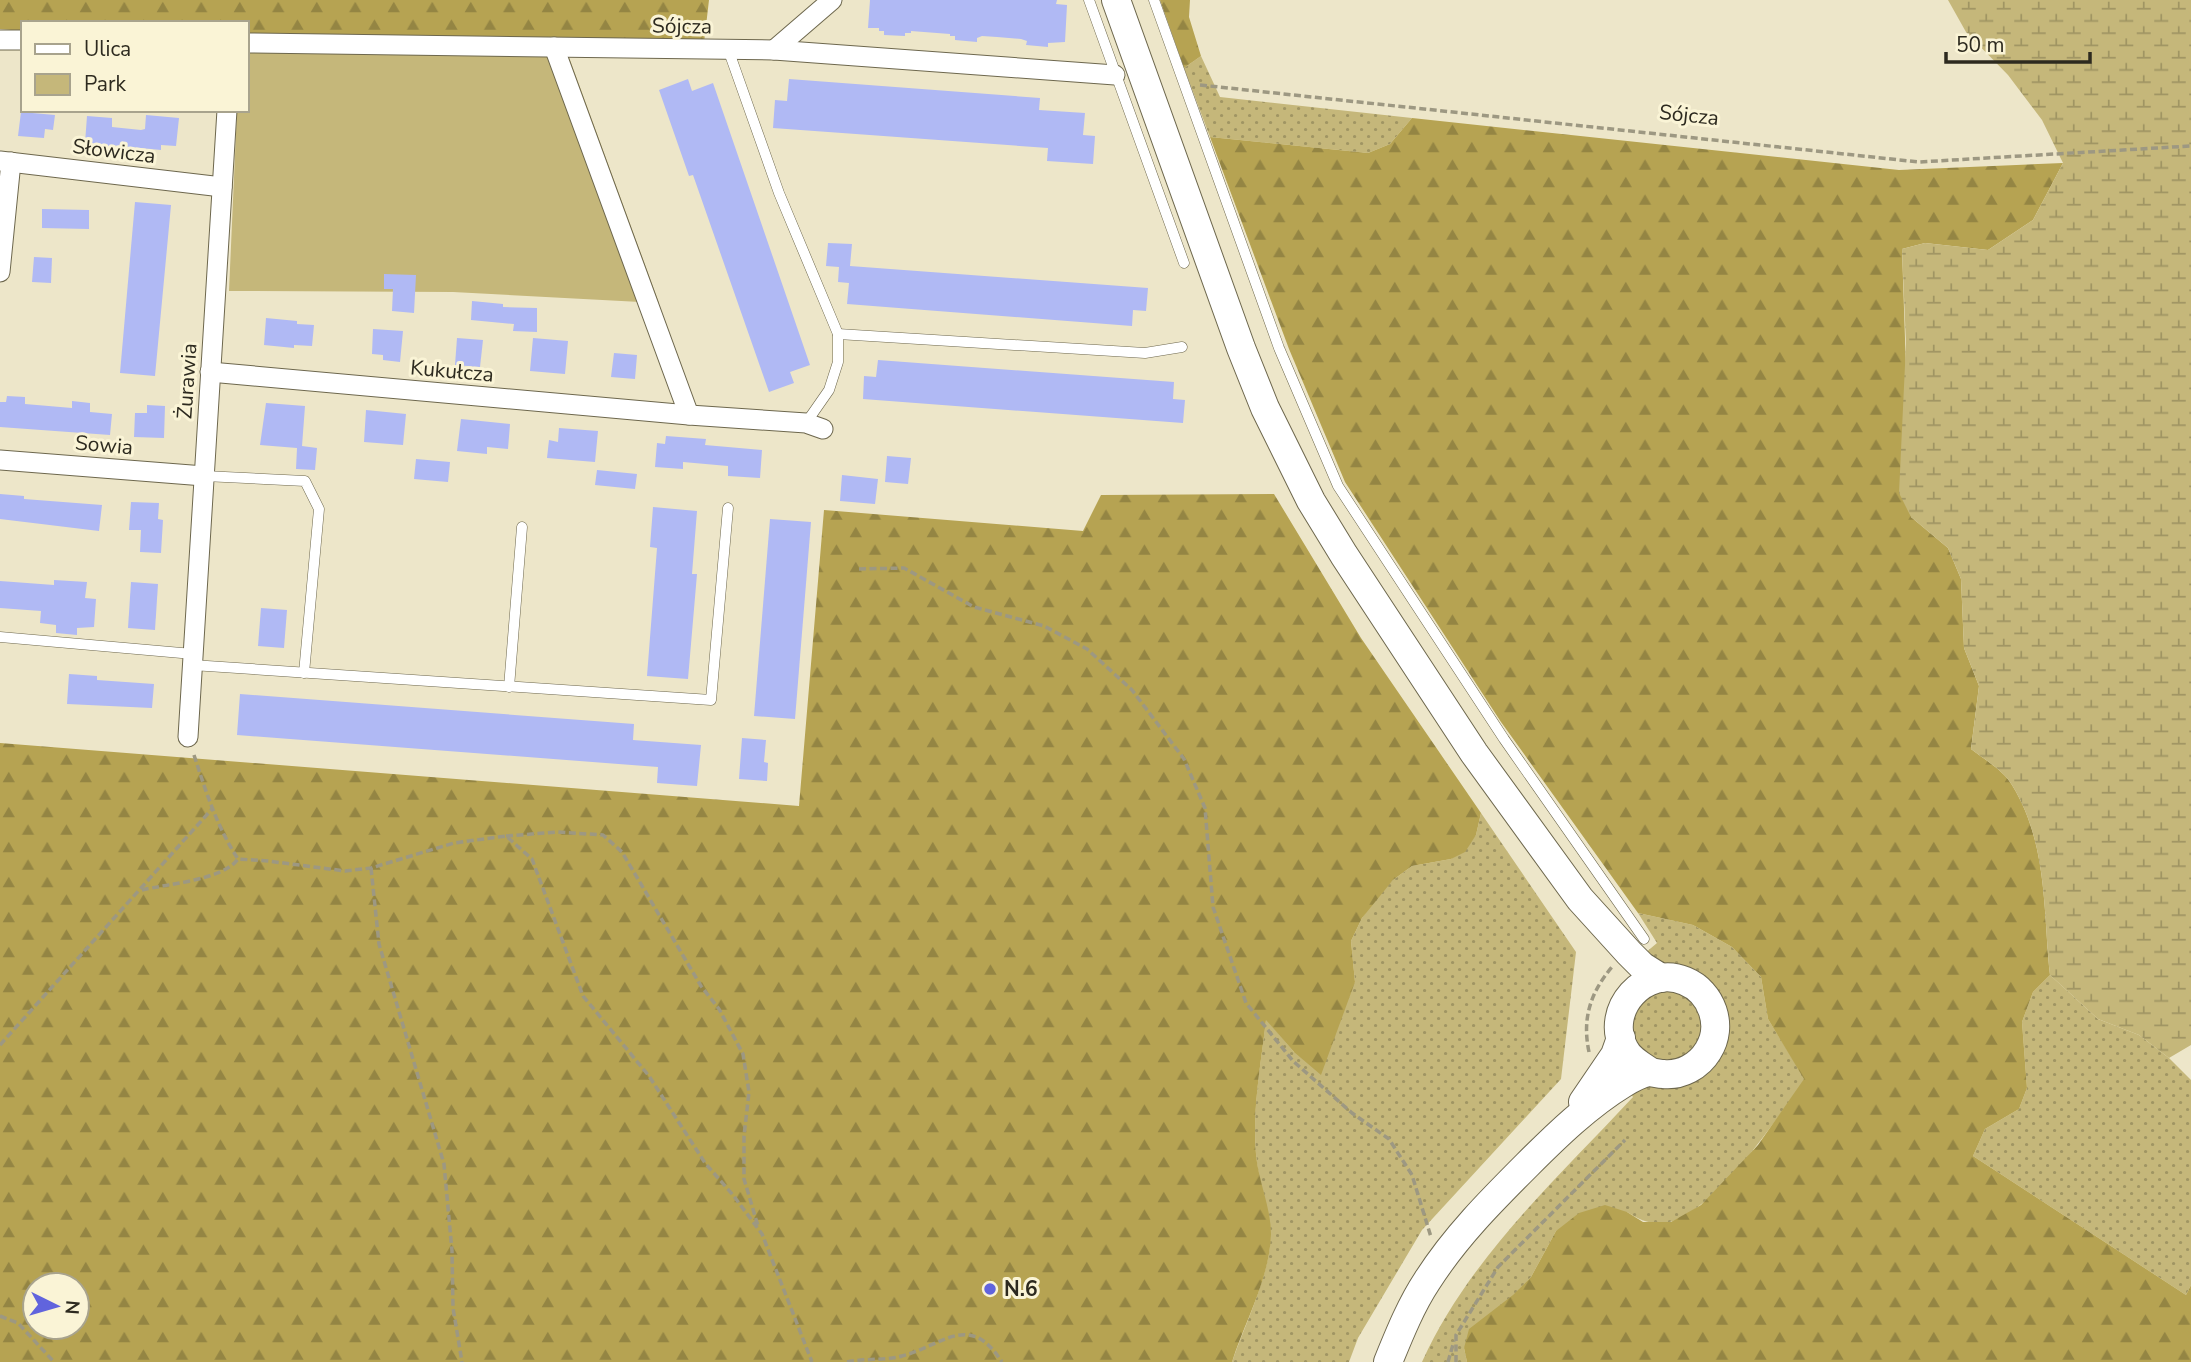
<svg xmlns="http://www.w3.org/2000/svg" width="2191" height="1362" font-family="'Nunito Sans',sans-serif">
  <defs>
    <pattern id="grass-dots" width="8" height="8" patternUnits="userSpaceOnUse" patternTransform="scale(1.75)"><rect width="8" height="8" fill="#c5b77a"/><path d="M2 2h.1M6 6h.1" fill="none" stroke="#a09563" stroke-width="1.8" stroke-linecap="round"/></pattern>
    <pattern id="forest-firs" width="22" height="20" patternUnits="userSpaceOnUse" patternTransform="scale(1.75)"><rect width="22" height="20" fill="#b6a352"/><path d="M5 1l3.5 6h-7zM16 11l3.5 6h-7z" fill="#948543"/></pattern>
    <pattern id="wetland-marsh" width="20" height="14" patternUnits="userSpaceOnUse" patternTransform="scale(1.75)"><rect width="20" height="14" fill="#c5b77a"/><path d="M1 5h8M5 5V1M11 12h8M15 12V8" fill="none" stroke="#a09563"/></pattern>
  </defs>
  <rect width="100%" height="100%" fill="#ede6c9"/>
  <g fill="url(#grass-dots)">
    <polygon points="1201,56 1220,97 1412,118 1390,144 1368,153 1210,137 1184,68"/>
    <path d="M1481,813l95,139 -15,127 -139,151 -64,108 -9,24h-117c12,-35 35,-82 38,-118 2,-31 -12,-59 -14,-90 -4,-45 5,-90 10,-135l28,33 61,-70 -4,-41 11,-23 13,-19 18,-19 19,-14 39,-7 25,-24z"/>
    <path d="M1638,913l55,12 39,22 29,30 7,42 37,60c-30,42 -84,124 -132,142 -17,6 -32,0 -46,-9l-71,19 -25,46 -67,71 3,14h-45c47,-104 135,-183 211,-265l-4,-6c5,-2 11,-5 15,-6 5,-1 11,2 16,2 13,1 26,-1 37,-6 42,-21 39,-84 3,-109 -11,-7 -25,-4 -37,-8 -6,-2 -13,-7 -19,-10l13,-11z"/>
    <polygon points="2050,975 2098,1019 2139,1035 2169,1058 2191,1080 2191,1285 2186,1295 1973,1156 1985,1129 2019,1109 2027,1088 2022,1022 2033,992"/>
    <circle cx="1667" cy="1026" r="35"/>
  </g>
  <g fill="url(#forest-firs)" fill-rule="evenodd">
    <polygon points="0,0 709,0 704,43 562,38 247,33 247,23 23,23 22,31 0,29"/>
    <polygon points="1160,0 1190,0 1189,17 1201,56 1184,68"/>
    <path d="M1412,118l487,52 164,-7 -30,57 -45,30 -63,-7 -23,6 9,268 37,31 13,31 3,69 15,38 -8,63c13,10 33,22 41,36 36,59 31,125 38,190l-17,17 -11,30 5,66 -8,21 -34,20 -12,27 213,139 5,-10v77h-724l-3,-14 5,-19 44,-34 18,-18 25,-46 23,-18 26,-8 22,7 16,10h28l30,-17 57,-60 46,-66 -36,-60 -7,-42 -29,-30 -39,-22 -55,-12 -137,-191 -156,-240 -56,-133 -79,-212 158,16 22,-9z"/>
    <path d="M1274,494l87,144 120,175 -5,22 -11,17 -14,7 -39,7 -19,14 -31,38 -11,23 4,41 -34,93 -27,-23 -28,-32c-5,44 -14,90 -10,134 2,27 15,53 15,80 -1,44 -26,87 -39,128h-1232v-619l799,63 25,-296 259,21 18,-36zM35,1285h42v42h-42z"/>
  </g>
  <path fill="url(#wetland-marsh)" d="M1948,0h243v1045l-22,13 -30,-23 -41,-16 -48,-44c-7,-65 -2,-131 -38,-190 -8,-14 -28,-26 -41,-36l8,-63 -15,-38 -3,-69 -13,-31 -37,-31 -12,-24 7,-149 -4,-95 23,-6 63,7 45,-30 30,-57 -21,-43 -34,-45 -42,-43z"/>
  <polygon fill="#c5b77a" points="247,33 562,38 659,303 453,292 229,291 237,110 247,110"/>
  <g fill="#b0b9f4">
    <polygon points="870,0 1057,0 1056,4 1067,5 1065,42 1048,43 1048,47 1026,45 1027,41 1021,39 997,37 982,36 977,38 977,42 955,40 955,36 950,36 950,34 911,31 911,33 905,33 905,36 884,35 884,31 879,31 879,28 868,28"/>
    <polygon points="688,79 692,91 713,83 810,365 790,372 794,383 769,392 693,175 689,176 659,90"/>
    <polygon points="789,79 1040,98 1039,110 1085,113 1083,135 1095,136 1093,164 1047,161 1048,148 773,128 775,100 787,101"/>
    <polygon points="21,112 55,115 53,130 45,129 44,138 18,136"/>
    <polygon points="146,115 179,118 176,146 161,145 161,150 110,145 110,152 94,151 95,144 85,143 87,116 112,118 112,127 141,130 145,129"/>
    <polygon points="135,202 171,205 155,376 120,373"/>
    <polygon points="42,209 89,210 89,229 42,228"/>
    <polygon points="828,243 852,244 850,266 1148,288 1146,311 1133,310 1132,326 847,304 849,283 838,282 839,267 826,266"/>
    <polygon points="34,257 52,258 51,283 32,282"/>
    <polygon points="384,274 416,275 414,313 392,311 393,289 384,289"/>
    <polygon points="472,301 503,304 503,307 537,308 537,332 513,331 514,324 471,320"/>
    <polygon points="266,318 297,321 297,324 314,325 312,346 294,345 294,348 264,345"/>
    <polygon points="373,329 403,331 400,362 383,360 383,355 372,354"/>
    <polygon points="457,338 483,340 480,367 455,365"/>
    <polygon points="533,338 568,341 565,374 530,371"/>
    <polygon points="614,353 637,355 635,379 611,377"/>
    <polygon points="878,360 1174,382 1173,399 1185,400 1183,423 863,399 864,376 876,377"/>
    <polygon points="7,396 25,397 25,404 72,408 72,401 90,403 90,412 112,414 110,435 0,427 0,402 6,402"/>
    <polygon points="266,403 305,406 302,446 317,448 315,470 296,469 297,448 260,445"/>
    <polygon points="147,405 165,406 164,438 134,437 135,413 147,413"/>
    <polygon points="366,410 406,414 403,445 364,442"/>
    <polygon points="461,419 510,424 508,449 487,447 487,454 457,451"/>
    <polygon points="559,428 598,431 595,462 547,458 549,440 558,442"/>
    <polygon points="666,436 706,439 705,445 762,450 760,478 728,476 728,466 683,462 683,469 655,467 657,443 665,444"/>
    <polygon points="887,456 911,458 908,484 885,482"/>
    <polygon points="416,459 450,462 448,482 414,479"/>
    <polygon points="597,470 637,474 635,489 595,485"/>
    <polygon points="842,475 878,479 875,504 840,501"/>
    <polygon points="0,494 24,496 24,499 102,505 99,531 0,519"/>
    <polygon points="131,502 159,503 158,519 163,520 161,553 140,552 141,530 129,530"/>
    <polygon points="653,507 697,511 692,574 697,574 688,679 647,676 657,548 650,547"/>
    <polygon points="770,519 811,522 795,719 754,716"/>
    <polygon points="54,580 87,582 85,598 96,599 94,627 77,628 77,635 56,633 56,625 40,623 41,611 0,608 0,581 54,585"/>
    <polygon points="131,582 158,584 155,630 128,628"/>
    <polygon points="261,608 287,610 284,648 258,646"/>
    <polygon points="69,674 97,676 97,680 154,684 152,708 67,704"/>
    <polygon points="240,694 634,724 633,740 701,745 697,786 657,783 658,767 237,735"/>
    <polygon points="742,738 766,740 764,762 768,763 767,781 739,779"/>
  </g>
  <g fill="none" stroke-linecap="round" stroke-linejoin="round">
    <g stroke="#6d674d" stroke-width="11">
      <g id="lane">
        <polyline points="1089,0 1184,263"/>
        <polyline points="1154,0 1279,348 1338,486 1504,739 1644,939"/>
        <polyline points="728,49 779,193 838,334 838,362 829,390 806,423"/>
        <polyline points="838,334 1145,353 1182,347"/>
        <polyline points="204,476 305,481 319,509 304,673"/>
        <polyline points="0,637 193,654"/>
        <polyline points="192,665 711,700 728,508"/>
        <polyline points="509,687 522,527"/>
      </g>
    </g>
    <g stroke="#6d674d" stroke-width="21">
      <g id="street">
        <polyline points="0,40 23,40"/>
        <polyline points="247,43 774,50 1115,75"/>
        <polyline points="554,47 689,415"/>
        <polyline points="774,50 832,0"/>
        <polyline points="0,161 222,187"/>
        <polyline points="0,272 11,162"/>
        <polyline points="210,372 689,415 806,423 823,429"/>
        <polyline points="0,460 204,476"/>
        <polyline points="188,737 227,110"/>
      </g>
    </g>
    <g stroke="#6d674d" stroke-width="30">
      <g id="secondary">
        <polyline points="1116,0 1241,348 1265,408 1311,501 1344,555 1474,753 1580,899 1629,953 1642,966 1661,978"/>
        <polyline points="1583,1102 1615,1055 1621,1038"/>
        <path d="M1388,1362c11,-27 23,-57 39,-81 28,-44 64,-80 100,-116 30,-30 61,-60 97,-82 8,-5 15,-9 24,-11 5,0 10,2 15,2 18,2 36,-8 45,-23 16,-25 4,-59 -23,-70 -40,-17 -81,29 -61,67 5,11 16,17 27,24"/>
      </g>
    </g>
    <g stroke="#9d9882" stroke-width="3.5" stroke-dasharray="7 3.5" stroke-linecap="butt">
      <polyline points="1200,85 1919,162 2191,146"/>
      <polyline points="859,569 904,568 974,607 1044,626 1087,649 1132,690 1184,759 1205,808 1213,907 1246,1003 1293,1061 1352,1113 1389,1139 1412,1175 1431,1237"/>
      <path d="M194,755c12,37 23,72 44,104"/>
      <polyline points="506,836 558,832 603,835 622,852 701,986 719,1009 743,1054 749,1092 744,1136 744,1179 758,1226"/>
      <polyline points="371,868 379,944 444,1164 452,1251 453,1308 462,1362"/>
      <path d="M142,890c25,-6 81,-10 96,-31l30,2 77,10 26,-3 83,-25 52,-7 26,23 51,137 66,80 56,87 28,32 29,39 50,128"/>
      <polyline points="0,1045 212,809"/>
      <path d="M1589,1052c-7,-33 1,-59 23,-85"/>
      <polyline points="0,1316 18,1323 54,1362"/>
      <path d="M847,1362c18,-4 37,-1 55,-6 42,-11 67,-45 100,6"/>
      <polyline points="1448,1362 1454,1341"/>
      <polyline points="1456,1362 1456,1335 1498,1267 1625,1140"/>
    </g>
    <use href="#lane" stroke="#fff" stroke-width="10"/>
    <use href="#street" stroke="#fff" stroke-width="19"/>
    <use href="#secondary" stroke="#fff" stroke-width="28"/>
  </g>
  <circle fill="#6164dd" stroke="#faf4d6" stroke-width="2.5" cx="990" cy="1289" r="7"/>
  <g text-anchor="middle" stroke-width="6" stroke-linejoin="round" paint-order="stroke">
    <g font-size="21" fill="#2d2a1f" stroke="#faf4d6">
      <text transform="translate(682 26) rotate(1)" y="7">Sójcza</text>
      <text transform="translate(1689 115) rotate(6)" y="7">Sójcza</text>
      <text transform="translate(114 151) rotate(7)" y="7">Słowicza</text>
      <text transform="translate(452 371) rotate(5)" y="7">Kukułcza</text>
      <text transform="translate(187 381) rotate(-86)" y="7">Żurawia</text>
      <text transform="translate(104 445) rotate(5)" y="7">Sowia</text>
    </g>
    <g font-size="21" font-weight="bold" fill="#2d2a1f" stroke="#faf4d6" text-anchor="start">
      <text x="1004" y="1296">N.6</text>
    </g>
  </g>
  <rect x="21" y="21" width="228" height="91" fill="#faf4d6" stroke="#a8a38d" stroke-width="2"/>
  <rect x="35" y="44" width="35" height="10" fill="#ffffff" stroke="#a8a38d" stroke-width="2"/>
  <text x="84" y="56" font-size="21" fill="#2d2a1f">Ulica</text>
  <rect x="35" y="74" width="35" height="21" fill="#c5b77a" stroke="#a8a38d" stroke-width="2"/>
  <text x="84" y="91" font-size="21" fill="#2d2a1f">Park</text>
  <g transform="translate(56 1306) rotate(95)"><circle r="33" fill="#faf4d6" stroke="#a8a38d" stroke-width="2"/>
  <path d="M0-5L12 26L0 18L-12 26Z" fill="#6164dd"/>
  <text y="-10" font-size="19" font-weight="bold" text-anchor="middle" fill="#2d2a1f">N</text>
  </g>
  <path d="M1946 52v10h144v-10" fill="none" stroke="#2d2a1f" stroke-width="3.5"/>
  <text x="1956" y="52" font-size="21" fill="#2d2a1f" stroke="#faf4d6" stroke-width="5" paint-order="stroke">50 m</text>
</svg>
